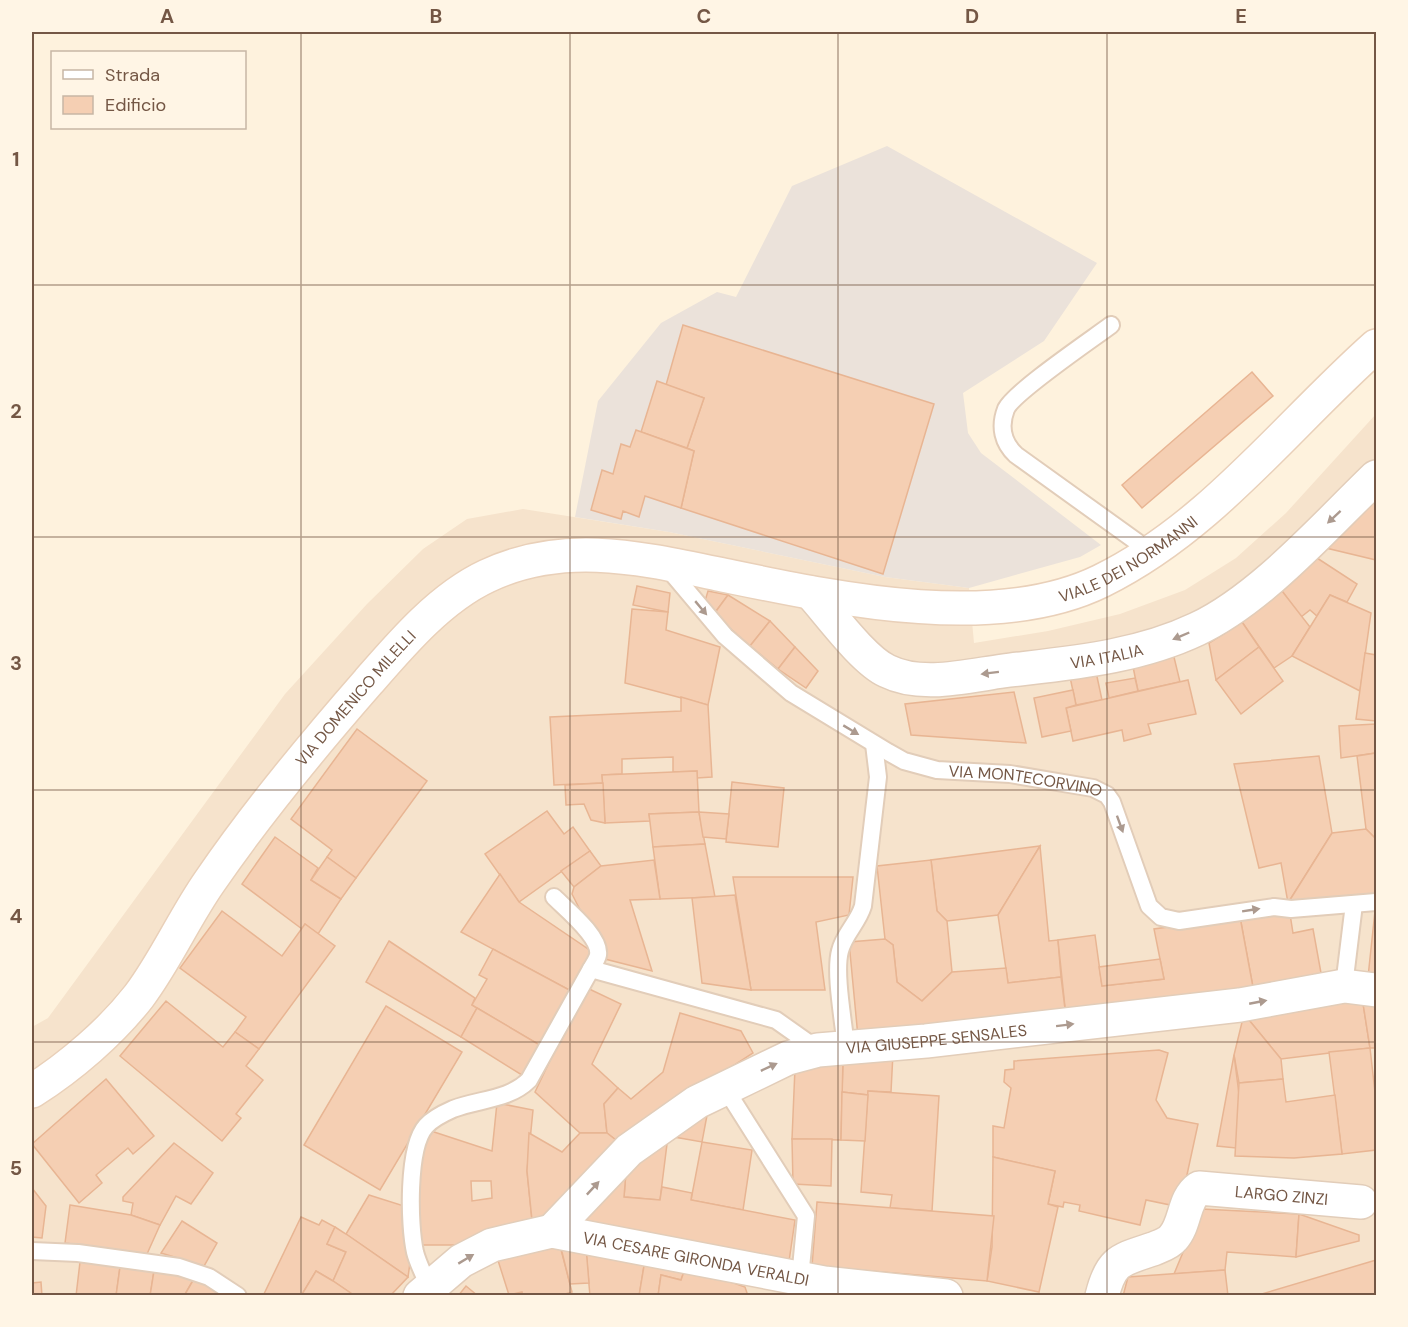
<svg xmlns="http://www.w3.org/2000/svg" width="1408" height="1327" font-family="'DM Sans',sans-serif">
  <rect width="100%" height="100%" fill="#fef2dd"/>
  <polygon fill="#f6e3cc" points="1376,414 1376,1295 32,1296 32,1027 48,1018 285,694 367,604 423,549 467,519 523,509 669,532 885,577 969,588 974,643 1048,631 1120,614 1185,590 1236,558 1286,513"/>
  <polygon fill="#ebe2da" points="887,146 1097,263 1044,341 963,393 968,433 981,453 1101,545 1080,557 969,588 885,577 669,532 575,517 598,401 661,323 717,292 736,297 792,186"/>
  <g fill="#f5cfb3" stroke="#e8b593" stroke-width="1.5" fill-rule="evenodd">
    <polygon points="683,325 934,404 883,574 681,508 694,451 687,448 704,398 666,385"/>
    <polygon points="1252,372 1273,396 1142,508 1122,485"/>
    <polygon points="657,381 704,398 687,448 641,432"/>
    <polygon points="636,430 694,451 681,508 645,496 639,517 623,511 621,519 591,510 602,470 613,474 621,444 630,447"/>
    <polygon points="1376,497 1376,560 1326,548"/>
    <polygon points="1317,558 1357,584 1347,602 1330,595 1317,616 1310,610 1301,617 1282,591"/>
    <polygon points="637,586 670,593 668,612 633,605"/>
    <polygon points="708,591 728,595 714,614 705,601"/>
    <polygon points="1282,591 1310,627 1292,656 1274,668 1242,622"/>
    <polygon points="728,595 770,621 750,646 714,614"/>
    <polygon points="1330,595 1371,613 1360,691 1292,656"/>
    <polygon points="632,609 668,612 666,630 720,647 708,705 625,683"/>
    <polygon points="770,621 795,647 778,669 750,646"/>
    <polygon points="1242,622 1259,647 1216,680 1209,643"/>
    <polygon points="795,647 818,671 806,688 778,669"/>
    <polygon points="1259,647 1283,681 1241,714 1216,680"/>
    <polygon points="1173,653 1180,682 1138,691 1132,662"/>
    <polygon points="1365,653 1376,655 1376,721 1356,719"/>
    <polygon points="1096,672 1102,700 1076,705 1070,677"/>
    <polygon points="1135,678 1138,691 1109,698 1106,683"/>
    <polygon points="1188,680 1196,714 1148,724 1151,734 1124,741 1122,730 1073,741 1066,708"/>
    <polygon points="1073,690 1076,705 1066,708 1071,731 1042,737 1034,698"/>
    <polygon points="1014,692 1026,743 911,735 905,704"/>
    <polygon points="681,697 708,705 712,777 697,778 697,771 673,772 673,757 622,759 622,774 602,775 603,783 554,785 550,717 681,711"/>
    <polygon points="1376,724 1376,753 1341,758 1339,726"/>
    <polygon points="357,729 427,781 356,878 327,857 332,850 291,819"/>
    <polygon points="1376,753 1376,839 1366,829 1357,756"/>
    <polygon points="1319,756 1332,833 1288,903 1281,863 1259,868 1234,764"/>
    <polygon points="697,771 699,812 649,814 650,821 605,823 602,775"/>
    <polygon points="732,782 784,788 778,847 726,842"/>
    <polygon points="603,783 605,823 591,820 584,804 566,805 565,785"/>
    <polygon points="547,811 564,834 573,827 590,851 519,902 485,854"/>
    <polygon points="699,812 705,844 653,847 649,814"/>
    <polygon points="699,812 729,814 726,839 703,837"/>
    <polygon points="1366,829 1376,839 1376,897 1288,903 1332,833"/>
    <polygon points="275,837 318,868 311,880 341,899 318,934 305,924 302,929 242,884"/>
    <polygon points="705,844 715,897 660,899 653,847"/>
    <polygon points="1040,846 998,915 947,921 937,911 931,860"/>
    <polygon points="1040,846 1049,941 1058,940 1061,977 1008,983 998,915"/>
    <polygon points="590,851 601,866 574,887 561,871"/>
    <polygon points="327,857 356,878 341,899 311,880"/>
    <polygon points="654,860 660,899 630,900 652,971 605,959 572,894 574,887 601,866"/>
    <polygon points="931,860 937,911 947,921 952,972 922,1001 897,982 893,945 885,939 877,866"/>
    <polygon points="500,874 519,902 594,953 573,992 461,932"/>
    <polygon points="733,877 853,877 849,915 816,922 825,990 751,990"/>
    <polygon points="735,895 751,990 702,983 692,898"/>
    <polygon points="222,911 282,956 305,924 335,946 259,1049 235,1032 246,1017 180,968"/>
    <polygon points="1375,911 1376,911 1376,978 1368,977"/>
    <polygon points="1290,914 1293,933 1313,929 1323,984 1255,998 1240,917"/>
    <polygon points="1240,917 1255,998 1066,1017 1058,940 1095,935 1102,986 1164,979 1154,929"/>
    <polygon points="885,939 893,945 897,982 922,1001 952,972 1006,968 1008,983 1061,977 1066,1017 858,1037 849,942"/>
    <polygon points="389,941 475,998 472,1005 477,1008 461,1037 366,982"/>
    <polygon points="493,949 573,992 543,1047 472,1005 487,979 479,975"/>
    <polygon points="1160,959 1164,979 1102,986 1099,967"/>
    <polygon points="585,987 621,1004 592,1064 618,1088 604,1104 607,1133 580,1133 535,1092"/>
    <polygon points="1362,997 1370,1048 1281,1059 1244,1014"/>
    <polygon points="1362,997 1376,999 1376,1048 1370,1048"/>
    <polygon points="166,1001 223,1047 235,1032 259,1049 246,1066 263,1080 236,1114 241,1118 222,1141 120,1056"/>
    <polygon points="386,1006 462,1052 380,1190 304,1145"/>
    <polygon points="477,1008 543,1047 525,1077 461,1037"/>
    <polygon points="680,1013 741,1031 753,1053 705,1084 626,1148 607,1133 604,1104 618,1088 631,1099 663,1072"/>
    <polygon points="1244,1014 1281,1059 1283,1079 1239,1083 1234,1055"/>
    <polygon points="1370,1048 1376,1101 1376,1150 1342,1154 1329,1052"/>
    <polygon points="1159,1050 1168,1053 1156,1100 1167,1118 1198,1124 1180,1207 1146,1200 1140,1225 1079,1211 1080,1205 1064,1202 1063,1207 1048,1204 1055,1171 993,1157 993,1126 1004,1128 1011,1088 1004,1082 1005,1070 1014,1069 1014,1061"/>
    <polygon points="893,1053 891,1092 868,1091 868,1095 842,1092 843,1060"/>
    <polygon points="1234,1055 1240,1102 1236,1148 1217,1146"/>
    <polygon points="843,1060 841,1140 792,1139 795,1068"/>
    <polygon points="106,1079 154,1136 133,1154 128,1148 96,1175 102,1183 79,1203 32,1144"/>
    <polygon points="1283,1079 1286,1102 1335,1095 1342,1154 1294,1158 1235,1156 1239,1083"/>
    <polygon points="868,1091 939,1096 932,1211 890,1208 892,1195 861,1192"/>
    <polygon points="842,1092 868,1095 865,1141 841,1140"/>
    <path d="M497,1103l36,7 -6,61 6,59 -74,15h-41l-1,-77 11,-38 64,21zM471,1181h20l1,17 -20,3z"/>
    <polygon points="708,1110 702,1142 668,1136 660,1200 624,1197 627,1159"/>
    <polygon points="529,1133 562,1152 580,1133 607,1133 626,1148 533,1230 527,1171"/>
    <polygon points="792,1139 832,1139 831,1186 793,1184"/>
    <polygon points="702,1142 752,1150 743,1210 691,1200"/>
    <polygon points="174,1143 213,1173 191,1204 176,1196 160,1225 131,1215 133,1203 123,1201 123,1197"/>
    <polygon points="993,1157 1055,1171 1048,1204 1058,1207 1039,1292 987,1281 992,1247"/>
    <polygon points="627,1159 624,1197 660,1200 662,1187 692,1193 691,1200 795,1220 788,1268 583,1229 582,1206"/>
    <polygon points="32,1188 46,1206 42,1238 32,1237"/>
    <polygon points="369,1195 404,1206 411,1256 408,1277 346,1234"/>
    <polygon points="817,1202 994,1216 987,1281 812,1266"/>
    <polygon points="70,1205 131,1215 160,1225 147,1254 65,1243"/>
    <polygon points="1201,1209 1299,1214 1296,1257 1227,1252 1225,1270 1174,1274"/>
    <polygon points="1299,1214 1359,1235 1359,1241 1296,1257"/>
    <polygon points="301,1217 319,1225 322,1220 335,1227 327,1244 346,1252 333,1281 316,1271 301,1296 263,1296"/>
    <polygon points="182,1221 217,1243 204,1266 161,1253"/>
    <polygon points="335,1227 346,1234 408,1277 390,1296 355,1296 333,1281 346,1252 327,1244"/>
    <polygon points="558,1238 572,1292 558,1296 523,1296 522,1292 509,1295 495,1251"/>
    <polygon points="585,1240 646,1254 639,1296 590,1296"/>
    <polygon points="560,1244 586,1247 589,1283 570,1284"/>
    <polygon points="646,1254 686,1266 681,1280 661,1275 658,1296 639,1296"/>
    <polygon points="1376,1260 1376,1296 1255,1296"/>
    <polygon points="80,1262 120,1267 116,1296 76,1296"/>
    <polygon points="686,1266 745,1287 748,1296 658,1296 661,1275 681,1280"/>
    <polygon points="120,1267 154,1271 150,1296 116,1296"/>
    <polygon points="1225,1270 1228,1296 1123,1296 1128,1277"/>
    <polygon points="154,1271 195,1277 184,1296 150,1296"/>
    <polygon points="316,1271 333,1281 355,1296 301,1296"/>
    <polygon points="195,1277 221,1296 184,1296"/>
    <polygon points="41,1282 42,1296 32,1296 32,1283"/>
    <polygon points="466,1286 478,1296 458,1296"/>
  </g>
  <g fill="none" stroke-linecap="round" stroke-linejoin="round">
    <g stroke="#e2cdb9" stroke-width="20">
      <g id="lane">
        <path d="M1111,325c-20,15 -97,67 -105,84 -7,18 -3,34 10,46l135,97"/>
        <path id="s1" d="M666,566l59,70 66,57 97,59 16,9 33,9 73,4 83,14 14,7 5,7 37,104 12,11 18,4 95,-14 17,2 85,-7"/>
        <path d="M554,897c12,12 47,40 44,58 -1,5 -5,10 -7,14l185,51 41,29"/>
        <polyline points="1344,986 1354,904"/>
        <path d="M846,1048c-2,-24 -12,-75 -6,-97 4,-17 18,-28 23,-45l15,-129 -4,-33"/>
        <polyline points="725,1088 806,1216 800,1278"/>
        <polyline points="32,1251 78,1253 179,1267 209,1277 238,1296"/>
        <path d="M429,1286c-5,-11 -11,-22 -14,-34 -6,-27 -8,-105 11,-126 7,-8 18,-13 27,-17 26,-10 56,-9 76,-29l62,-111"/>
      </g>
    </g>
    <g stroke="#e2cdb9" stroke-width="36">
      <g id="street">
        <path id="s2" d="M811,593c19,21 52,67 76,78 34,17 80,5 116,0 66,-8 133,-13 194,-42 64,-30 128,-103 179,-152"/>
        <path id="s3" d="M552,1231l77,-81 68,-48 91,-44 30,-8 108,-9 314,-36 104,-19 32,4"/>
        <path id="s4" d="M420,1296l41,-35 31,-16 60,-14 272,52 122,13"/>
        <path id="s5" d="M1102,1296c9,-36 18,-36 51,-47 7,-3 15,-5 20,-11 13,-14 10,-39 26,-50l162,14"/>
      </g>
    </g>
    <g stroke="#e9d0b9" stroke-width="36">
      <g id="secondary">
        <path id="s6" d="M32,1091c38,-24 79,-59 107,-95 27,-36 45,-78 71,-115 48,-70 102,-135 158,-199 33,-38 72,-84 119,-106 76,-36 153,-18 231,-2 112,23 275,60 383,7 110,-54 185,-155 275,-235"/>
      </g>
    </g>
    <use href="#lane" stroke="#fff" stroke-width="16"/>
    <use href="#street" stroke="#fff" stroke-width="33"/>
    <use href="#secondary" stroke="#fff" stroke-width="33"/>
  </g>
  <defs><path id="oneway-solid" d="M-6-.8H1V-3.2L6.5 0L1 3.2V.8H-6Z" transform="scale(1.5)"/></defs>
  <g fill="#ac9a8f">
    <use href="#oneway-solid" transform="translate(1334 517) rotate(137)"/>
    <use href="#oneway-solid" transform="translate(701 608) rotate(50)"/>
    <use href="#oneway-solid" transform="translate(1181 636) rotate(157)"/>
    <use href="#oneway-solid" transform="translate(990 673) rotate(173)"/>
    <use href="#oneway-solid" transform="translate(851 730) rotate(31)"/>
    <use href="#oneway-solid" transform="translate(1120 824) rotate(70)"/>
    <use href="#oneway-solid" transform="translate(1251 910) rotate(-9)"/>
    <use href="#oneway-solid" transform="translate(1258 1002) rotate(-11)"/>
    <use href="#oneway-solid" transform="translate(1065 1025) rotate(-7)"/>
    <use href="#oneway-solid" transform="translate(769 1067) rotate(-25)"/>
    <use href="#oneway-solid" transform="translate(593 1188) rotate(-47)"/>
    <use href="#oneway-solid" transform="translate(466 1259) rotate(-31)"/>
  </g>
  <path fill="none" stroke="#745745" stroke-width="1.5" stroke-opacity="0.55" d="M301,32v1264M570,32v1264M838,32v1264M1107,32v1264M32,285h1344M32,537h1344M32,790h1344M32,1042h1344"/>
  <g text-anchor="middle" stroke-width="6" stroke-linejoin="round" paint-order="stroke">
    <g font-size="16" fill="#745745" stroke="#fff5e5">
      <text dy="6" stroke="none"><textPath href="#s6" startOffset="1353">VIALE DEI NORMANNI</textPath></text>
      <text dy="6" stroke="none"><textPath href="#s2" startOffset="332">VIA ITALIA</textPath></text>
      <text dy="6" stroke="none"><textPath href="#s6" startOffset="513">VIA DOMENICO MILELLI</textPath></text>
      <text dy="6" stroke="none"><textPath href="#s1" startOffset="434">VIA MONTECORVINO</textPath></text>
      <text dy="6" stroke="none"><textPath href="#s3" startOffset="446">VIA GIUSEPPE SENSALES</textPath></text>
      <text dy="6" stroke="none"><textPath href="#s5" startOffset="238">LARGO ZINZI</textPath></text>
      <text dy="6" stroke="none"><textPath href="#s4" startOffset="297">VIA CESARE GIRONDA VERALDI</textPath></text>
    </g>
  </g>
  <rect width="1408" height="1327" fill="none" stroke="#fff5e5" stroke-width="66"/>
  <rect x="51" y="51" width="195" height="78" fill="#fff5e5" stroke="#c7b6a5" stroke-width="1.5"/>
  <rect x="63" y="70" width="30" height="9" fill="#ffffff" stroke="#c7b6a5" stroke-width="1.5"/>
  <text x="105" y="81" font-size="18" fill="#745745">Strada</text>
  <rect x="63" y="96" width="30" height="18" fill="#f5cfb3" stroke="#c7b6a5" stroke-width="1.5"/>
  <text x="105" y="111" font-size="18" fill="#745745">Edificio</text>
  <rect x="33" y="33" width="1342" height="1261" fill="none" stroke="#745745" stroke-width="2"/>
  <g font-size="20" text-anchor="middle" font-weight="bold" fill="#745745">
    <text x="167" y="23">A</text>
    <text x="436" y="23">B</text>
    <text x="704" y="23">C</text>
    <text x="972" y="23">D</text>
    <text x="1241" y="23">E</text>
    <text x="16" y="166">1</text>
    <text x="16" y="418">2</text>
    <text x="16" y="670">3</text>
    <text x="16" y="923">4</text>
    <text x="16" y="1175">5</text>
  </g>
</svg>
